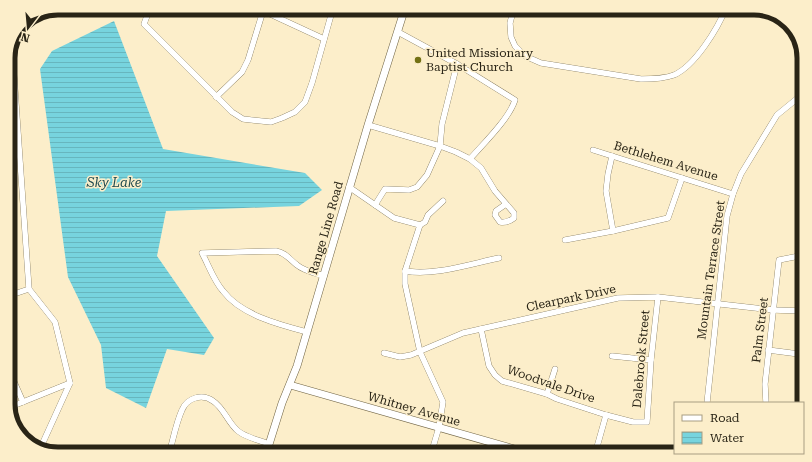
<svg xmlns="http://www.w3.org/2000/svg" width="812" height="462" font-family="'Roboto Serif',serif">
  <defs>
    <pattern id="water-rules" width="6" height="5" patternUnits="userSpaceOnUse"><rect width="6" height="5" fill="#77d4de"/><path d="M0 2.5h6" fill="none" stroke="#67b6be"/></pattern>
  </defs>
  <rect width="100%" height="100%" fill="#fceeca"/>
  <polygon fill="url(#water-rules)" points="114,21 163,149 305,173 322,190 299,206 166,211 157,256 214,338 204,355 167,349 146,408 106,388 101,345 68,277 40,69 52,51"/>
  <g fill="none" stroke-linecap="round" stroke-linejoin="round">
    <g stroke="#706444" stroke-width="6">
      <g id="minor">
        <polyline points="150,8 144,24 232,112 243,119 271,122 282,118 295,112 305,102 312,83 333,8"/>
        <polyline points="257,8 324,39"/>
        <path d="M514,8l-4,15 1,14 4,9 10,10 16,7 100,16c11,0 22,0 33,-4 21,-9 44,-47 52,-67"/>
        <polyline points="568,12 569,8"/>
        <path d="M398,32l59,32 58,36c-6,19 -32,44 -45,59"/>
        <polyline points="17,34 41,15"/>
        <polyline points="12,46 29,289 55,322 70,383 40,449"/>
        <polyline points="216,97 242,72 248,60 263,11"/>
        <path d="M368,125l72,21 16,6 14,7 11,9 14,23 19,22v5c-4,3 -9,5 -14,4l-5,-7 1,-4 10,-7"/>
        <polyline points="593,150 733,194"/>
        <polyline points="612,156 608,174 606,191 613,231"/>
        <polyline points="349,187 394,218 420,225"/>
        <polyline points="375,205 385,189 409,190 417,187 427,175 440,146 442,124 457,64"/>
        <polyline points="420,225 405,271 405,284 420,352 443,402 439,427 431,454"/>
        <polyline points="420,225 425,222 428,215 443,201"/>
        <polyline points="565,240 613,231 668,218 682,178"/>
        <path d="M405,271c29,5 65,-7 94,-13"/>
        <polyline points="8,296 29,289"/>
        <polyline points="481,329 489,366 495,375 502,381 547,394 557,399 606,415 633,422 647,422 651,360 658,297"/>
        <path d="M307,332c-27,-7 -66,-17 -84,-41 -9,-10 -14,-25 -21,-38l74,-2c10,2 13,8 21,14 7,6 18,8 27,11"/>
        <polyline points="768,350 799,354"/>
        <polyline points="384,353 400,357 411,355 463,333 618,298 658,297 773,310 804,311"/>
        <polyline points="612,356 651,360"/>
        <polyline points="8,368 23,402"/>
        <polyline points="547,394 555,369"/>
        <polyline points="707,403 727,216 733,194 741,174 777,115 804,93"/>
        <polyline points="766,403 765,384 779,260 804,255"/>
        <polyline points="803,404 804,404"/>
        <polyline points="8,408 70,383"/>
        <polyline points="715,453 715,454"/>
        <path d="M169,454c4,-14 7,-31 13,-44 5,-12 20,-17 31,-9 11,7 15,22 25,30 9,7 21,9 31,13"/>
        <polyline points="595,454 606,415"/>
      </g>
    </g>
    <g stroke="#706444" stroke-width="8">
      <g id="major">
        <polyline points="290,385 532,454"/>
        <polyline points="266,454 282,403 297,366 368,125 405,8"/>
      </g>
    </g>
    <use href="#minor" stroke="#fff" stroke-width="5.5"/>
    <use href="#major" stroke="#fff" stroke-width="7"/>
  </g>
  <circle fill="#737114" stroke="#fceeca" stroke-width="1.5" cx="418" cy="60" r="4"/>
  <g text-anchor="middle" stroke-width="3" stroke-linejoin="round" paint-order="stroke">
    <g font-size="12" fill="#292416" stroke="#fceeca" text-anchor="start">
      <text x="426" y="57">United Missionary<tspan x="426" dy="14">Baptist Church</tspan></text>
    </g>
    <g font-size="12" fill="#292416" stroke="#fceeca">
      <text transform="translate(666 161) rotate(17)" y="4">Bethlehem Avenue</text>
      <text transform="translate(326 228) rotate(-74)" y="4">Range Line Road</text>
      <text transform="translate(711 270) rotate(-82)" y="4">Mountain Terrace Street</text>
      <text transform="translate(571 298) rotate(-12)" y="4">Clearpark Drive</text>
      <text transform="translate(760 330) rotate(-83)" y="4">Palm Street</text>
      <text transform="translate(641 359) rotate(-85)" y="4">Dalebrook Street</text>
      <text transform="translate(551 384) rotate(19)" y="4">Woodvale Drive</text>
      <text transform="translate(414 409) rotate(16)" y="4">Whitney Avenue</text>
    </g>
    <g font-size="13" font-style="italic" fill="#204b50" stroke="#fceeca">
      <text x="114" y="187">Sky Lake</text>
    </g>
  </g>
  <path d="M0 0H812V462H0ZM58 15H754A43 43 0 0 1 797 58V404A43 43 0 0 1 754 447H58A43 43 0 0 1 15 404V58A43 43 0 0 1 58 15Z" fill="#fceeca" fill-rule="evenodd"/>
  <path fill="none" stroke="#292416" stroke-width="5" d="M58 15H754A43 43 0 0 1 797 58V404A43 43 0 0 1 754 447H58A43 43 0 0 1 15 404V58A43 43 0 0 1 58 15Z"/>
  <rect x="674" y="402" width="130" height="52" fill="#fceeca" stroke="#a89d82"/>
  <rect x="682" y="415" width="20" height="6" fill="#ffffff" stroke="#a89d82"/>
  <text x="710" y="422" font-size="12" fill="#292416">Road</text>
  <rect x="682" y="432" width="20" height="12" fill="url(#water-rules)" stroke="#a89d82"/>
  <text x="710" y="442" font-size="12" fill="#292416">Water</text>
  <g transform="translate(28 28) rotate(196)" stroke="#fceeca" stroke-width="3" paint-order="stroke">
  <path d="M0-3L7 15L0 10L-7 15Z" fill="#292416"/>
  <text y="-6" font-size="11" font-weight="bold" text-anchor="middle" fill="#292416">N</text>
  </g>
</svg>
